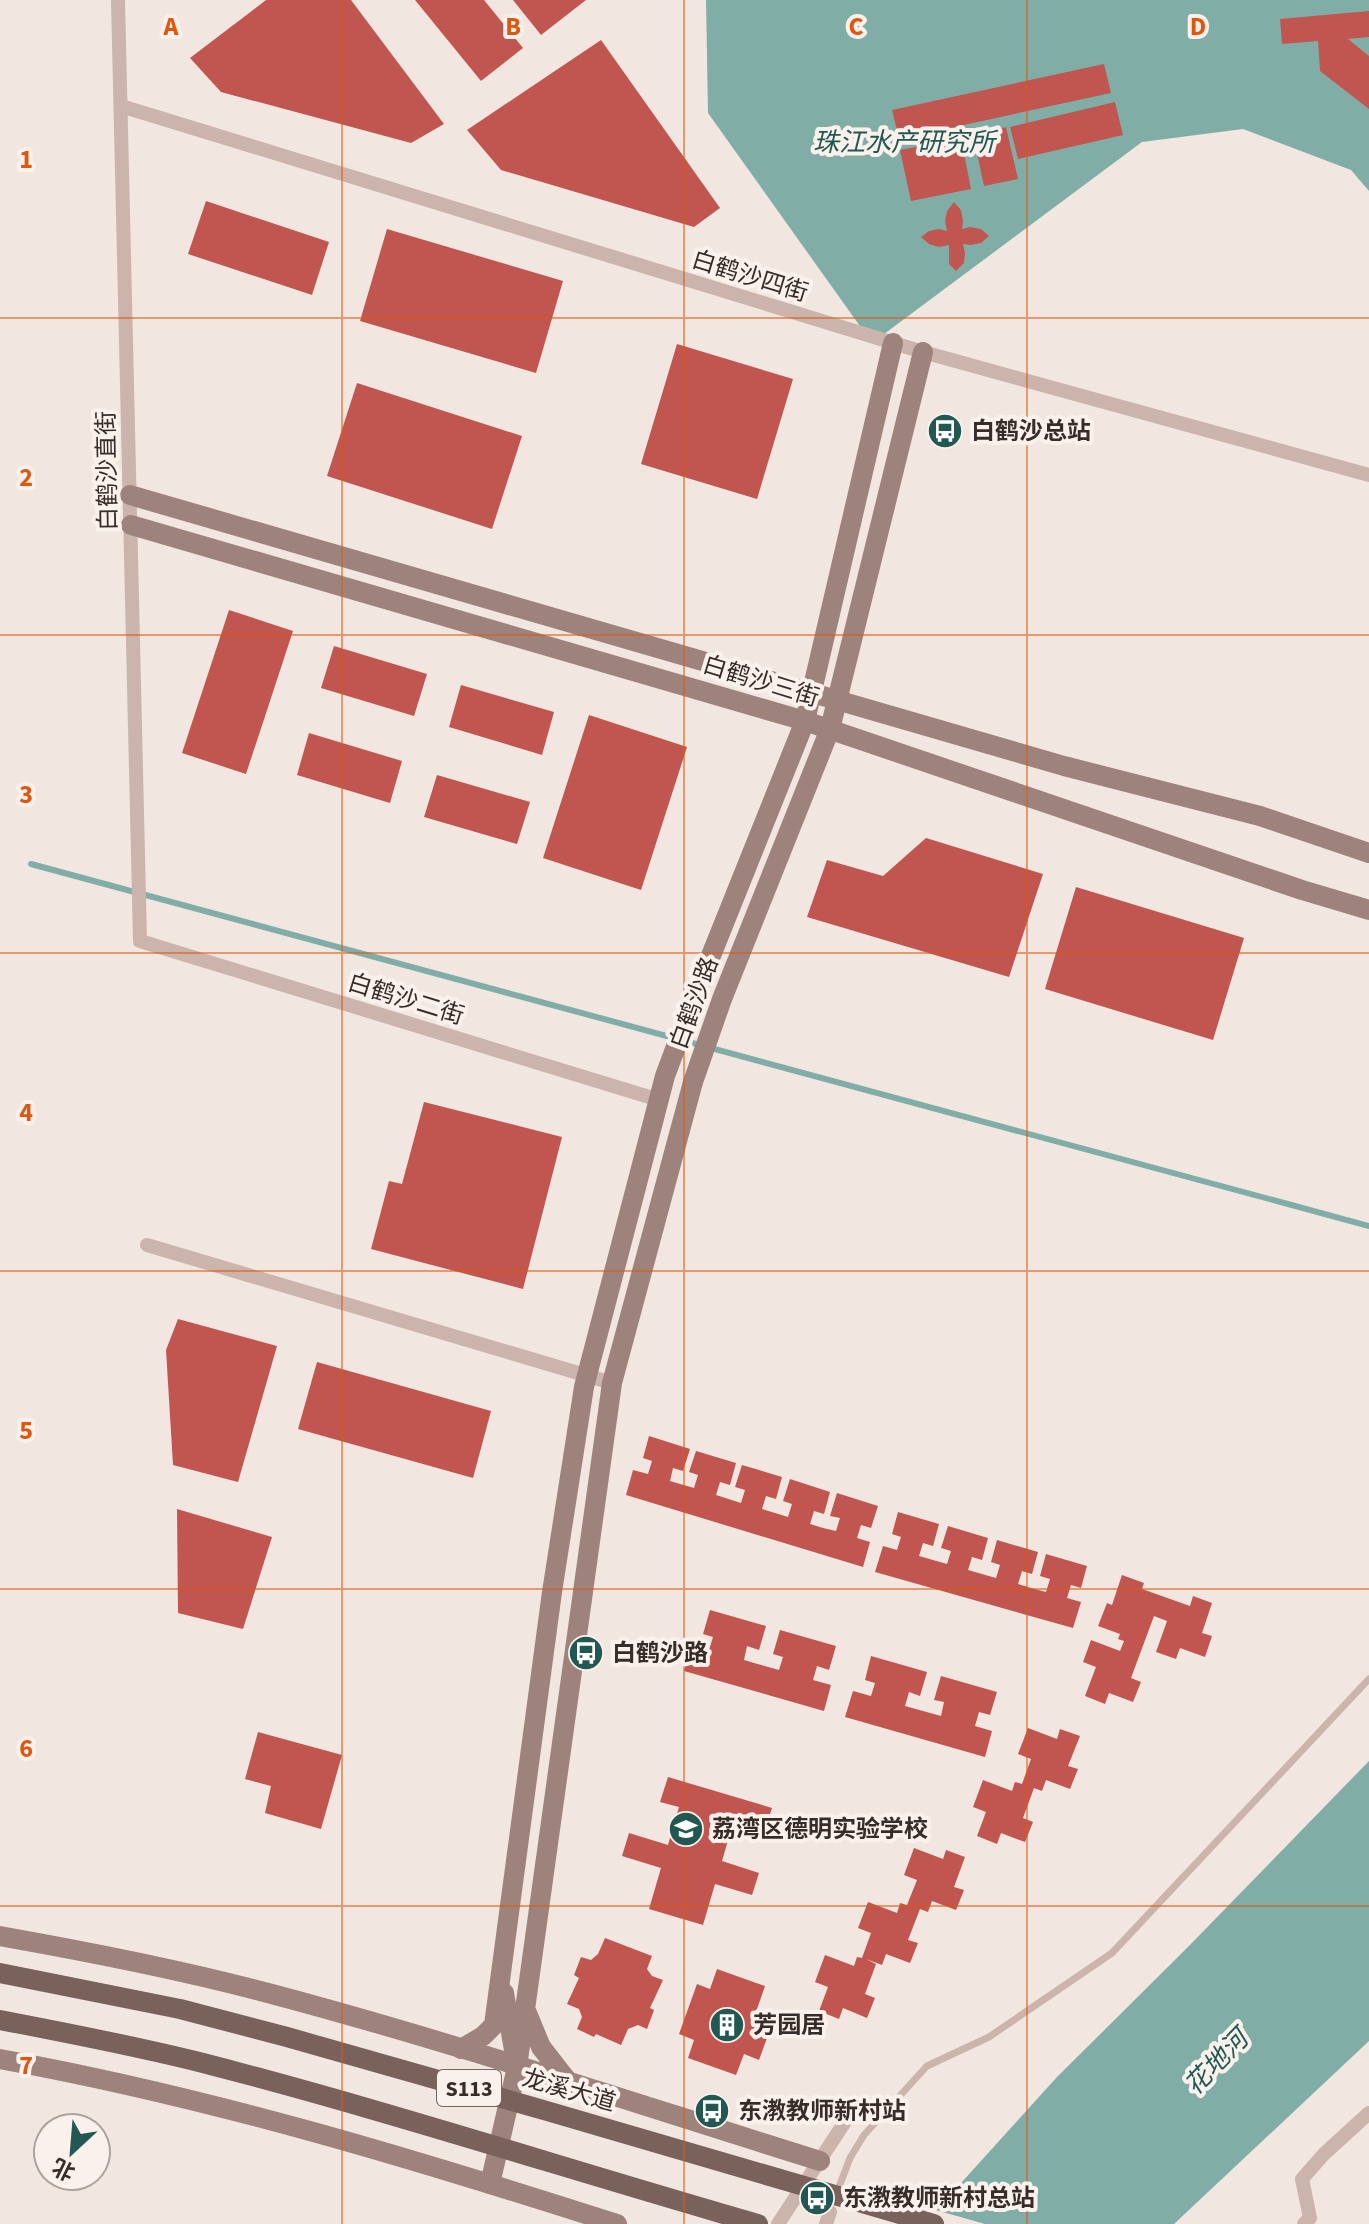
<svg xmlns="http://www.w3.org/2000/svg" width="1369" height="2224" font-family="'Source Sans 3','Noto Sans SC',sans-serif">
  <rect width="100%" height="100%" fill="#f2e6e0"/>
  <g fill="#80aea7">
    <polygon points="706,0 1369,0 1369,191 1351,170 1243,129 1142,142 872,343 708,113"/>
    <polygon points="1369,1761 1369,2041 1174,2224 924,2224 1057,2077 1187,1948"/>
  </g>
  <polygon fill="#f2e6e0" points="932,2209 985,2224 920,2224"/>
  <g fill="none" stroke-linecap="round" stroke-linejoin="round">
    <polyline stroke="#80aea7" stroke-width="6" points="31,864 1369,1226"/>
  </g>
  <g fill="#c0564f">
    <polygon points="266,0 351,0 444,124 411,143 221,92 190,58"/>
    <polygon points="415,0 484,0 523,48 481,81"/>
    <polygon points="513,0 586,0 541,35"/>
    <polygon points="1369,11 1369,37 1348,39 1369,56 1369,109 1320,71 1318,41 1282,44 1280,19"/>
    <polygon points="601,40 720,208 694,227 501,170 467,130"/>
    <polygon points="1104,64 1111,93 899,139 892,110"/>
    <polygon points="1115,102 1123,135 1018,159 1010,127"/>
    <polygon points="1006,127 1018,179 984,186 973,135"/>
    <polygon points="961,138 971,189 911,201 900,150"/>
    <polygon points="206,201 329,242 312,295 188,254"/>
    <polygon points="954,202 961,210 963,221 962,229 970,227 981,229 989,236 981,243 971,245 963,244 965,253 964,263 956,271 949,264 949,245 939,247 929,244 921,237 929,231 939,229 947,231 945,221 947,211"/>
    <polygon points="387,229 563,281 536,373 360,321"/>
    <polygon points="677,344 793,379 757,499 641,464"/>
    <polygon points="357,383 522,436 492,529 327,476"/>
    <polygon points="229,610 293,631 246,774 182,753"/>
    <polygon points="334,646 427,674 414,716 321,688"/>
    <polygon points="461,685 554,712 542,755 449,727"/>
    <polygon points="589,715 687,747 641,890 543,858"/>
    <polygon points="309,733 402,761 390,803 297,775"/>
    <polygon points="437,775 530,802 517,844 424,817"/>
    <polygon points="926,838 1043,874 1009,977 807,917 827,860 883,876"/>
    <polygon points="1076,887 1244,938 1213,1040 1045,989"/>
    <polygon points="424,1102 562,1137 523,1289 371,1249 389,1181 402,1184"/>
    <polygon points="178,1319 277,1346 238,1482 173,1465 166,1350"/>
    <polygon points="317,1362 491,1411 473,1478 298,1429"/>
    <polygon points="649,1436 690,1449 683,1471 673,1468 670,1481 694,1488 698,1475 689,1472 696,1451 736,1463 730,1485 720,1482 716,1495 741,1503 745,1490 735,1487 742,1465 782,1477 776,1499 766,1496 762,1509 788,1517 792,1504 783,1501 790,1479 830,1492 824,1514 814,1511 810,1524 823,1528 836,1531 840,1518 830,1516 837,1493 878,1506 871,1528 861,1525 857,1538 870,1542 863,1567 626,1495 633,1470 648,1474 652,1461 643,1458"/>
    <polygon points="177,1509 272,1537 243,1629 178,1613"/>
    <polygon points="898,1512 939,1524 933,1546 923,1543 919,1556 947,1564 951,1551 941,1548 948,1526 988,1538 982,1560 972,1557 968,1570 996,1578 1000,1565 991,1562 997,1540 1038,1552 1032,1574 1022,1571 1018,1584 1031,1588 1046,1592 1050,1579 1040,1576 1046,1554 1087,1566 1081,1588 1071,1585 1067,1598 1081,1602 1073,1628 875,1572 883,1546 897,1550 901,1537 892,1534"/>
    <polygon points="1122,1575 1144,1583 1142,1589 1190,1606 1193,1596 1212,1603 1202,1633 1212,1636 1205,1657 1180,1648 1176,1659 1156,1652 1167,1621 1154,1616 1131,1678 1141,1682 1133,1702 1109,1693 1105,1704 1085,1696 1096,1667 1083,1662 1091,1640 1120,1651 1124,1641 1118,1639 1120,1634 1098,1626 1107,1603 1112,1605"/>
    <polygon points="710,1610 766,1626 759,1650 747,1646 744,1660 761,1665 779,1670 783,1657 773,1654 780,1630 836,1646 829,1670 817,1666 813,1680 831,1685 824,1711 684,1671 691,1645 709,1650 713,1637 703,1634"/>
    <polygon points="871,1656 927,1672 920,1696 909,1692 905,1706 941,1716 944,1702 934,1700 941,1676 997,1692 990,1715 979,1712 975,1726 992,1731 985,1757 845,1717 853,1691 871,1696 875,1683 865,1680"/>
    <polygon points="1028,1728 1057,1739 1060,1729 1080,1736 1068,1766 1078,1769 1070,1789 1046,1780 1042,1791 1034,1788 1023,1818 1033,1822 1025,1842 1001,1833 997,1844 977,1836 986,1812 973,1807 983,1780 1012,1791 1015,1782 1022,1784 1031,1759 1018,1754"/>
    <polygon points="258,1732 342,1755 321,1829 265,1813 271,1786 245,1779"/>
    <polygon points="668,1777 772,1808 764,1833 733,1823 722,1861 759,1873 752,1895 715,1884 703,1925 649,1909 661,1868 622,1856 629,1833 668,1845 679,1807 660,1802"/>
    <polygon points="914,1848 943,1859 946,1850 965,1857 954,1887 964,1890 956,1910 932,1901 928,1912 920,1909 908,1940 918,1943 910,1963 886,1954 882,1965 866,1959 876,1964 865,1994 875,1998 867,2018 843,2008 839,2019 819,2011 828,1987 815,1982 825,1955 854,1966 857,1957 862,1958 871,1933 858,1928 868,1902 897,1913 900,1903 907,1905 917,1880 904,1875"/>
    <polygon points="605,1938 652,1956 647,1969 652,1976 663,1980 650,2008 654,2010 647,2029 638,2025 628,2029 621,2045 596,2034 594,2037 577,2029 582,2017 579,2009 567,2004 579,1978 574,1975 581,1957 591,1960 598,1954"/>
    <polygon points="717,1969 765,1986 757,2009 775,2016 759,2060 744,2054 736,2075 688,2058 694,2040 679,2034 697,1984 710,1989"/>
  </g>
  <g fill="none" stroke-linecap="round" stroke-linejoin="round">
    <polyline stroke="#cab4ac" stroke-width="7" points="836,2195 850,2158 864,2135 927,2066 989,2037 1112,1953 1369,1679"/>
    <g stroke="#cab4ac" stroke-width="14">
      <polyline points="118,0 140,941 659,1100"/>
      <polyline points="121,106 923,352 1369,475"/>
      <polyline points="147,1245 612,1383"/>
      <polyline points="778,2224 856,2105"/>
      <polyline points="826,2224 830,2212"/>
      <polyline points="1304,2224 1310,2218 1302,2179 1324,2154 1369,2113"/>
    </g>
    <g stroke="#9e837d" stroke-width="20">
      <polyline points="130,495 1064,766 1260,816 1369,853"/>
      <polyline points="131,525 805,721 1302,890 1369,910"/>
      <path d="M0,1936c90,16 179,33 268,57 185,49 369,111 552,168"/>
      <polyline points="527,2013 541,2047 569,2083"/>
      <polyline points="461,2049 483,2036 494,2025 552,1592 584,1387 665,1076 696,993 805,721 893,343"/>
      <path d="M0,2059c210,38 414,100 617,165"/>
      <polyline points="517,2067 612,1383 693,1082 722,999 830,729 923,352"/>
      <polyline points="490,2184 517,2067 504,1993"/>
    </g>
    <g stroke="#79615c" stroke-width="20">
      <polyline points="0,1973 180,2009 287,2037 547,2111 934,2224"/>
      <path d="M0,2020c68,13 136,26 203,43 186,48 370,108 555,161"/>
    </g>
  </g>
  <path fill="none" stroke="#df570e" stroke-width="2" stroke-opacity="0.55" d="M342,0v2224M684,0v2224M1027,0v2224M0,318h1369M0,635h1369M0,953h1369M0,1271h1369M0,1589h1369M0,1906h1369"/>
  <defs>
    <g id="bus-disc" transform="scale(1.8)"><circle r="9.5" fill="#215852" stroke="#faf1ec"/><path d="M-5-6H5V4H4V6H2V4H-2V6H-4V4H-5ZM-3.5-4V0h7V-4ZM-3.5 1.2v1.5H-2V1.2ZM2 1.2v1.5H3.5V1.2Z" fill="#fff"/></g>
    <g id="school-disc" transform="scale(1.8)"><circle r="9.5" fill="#215852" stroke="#faf1ec"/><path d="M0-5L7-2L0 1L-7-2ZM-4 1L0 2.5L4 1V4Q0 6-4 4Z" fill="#fff"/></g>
    <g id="building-disc" transform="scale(1.8)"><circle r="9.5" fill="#215852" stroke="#faf1ec"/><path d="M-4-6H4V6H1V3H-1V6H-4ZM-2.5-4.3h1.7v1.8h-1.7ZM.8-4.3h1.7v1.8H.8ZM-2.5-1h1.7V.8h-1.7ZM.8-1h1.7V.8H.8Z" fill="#fff"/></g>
  </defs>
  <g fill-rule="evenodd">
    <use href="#bus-disc" x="945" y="431"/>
    <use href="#bus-disc" x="586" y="1653"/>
    <use href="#school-disc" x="686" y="1829"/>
    <use href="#building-disc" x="727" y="2025"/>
    <use href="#bus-disc" x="712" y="2111"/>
    <use href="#bus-disc" x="817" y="2198"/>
  </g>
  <g text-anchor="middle" stroke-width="8" stroke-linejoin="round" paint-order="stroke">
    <rect fill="#faf1ec" stroke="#726764" stroke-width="2" x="437" y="2070" width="64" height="36" rx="6"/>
    <g font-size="22" font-weight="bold" fill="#382c2a">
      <text x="469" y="2096">S113</text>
    </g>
    <g font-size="24" fill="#382c2a" stroke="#faf1ec">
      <text transform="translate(750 276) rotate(17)" y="8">白鹤沙四街</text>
      <text transform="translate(107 471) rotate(-91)" y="8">白鹤沙直街</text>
      <text transform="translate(761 681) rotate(17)" y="8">白鹤沙三街</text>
      <text transform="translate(406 999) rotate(17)" y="8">白鹤沙二街</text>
      <text transform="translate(694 1003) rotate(-70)" y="8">白鹤沙路</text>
      <text transform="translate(569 2090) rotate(16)" y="8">龙溪大道</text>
    </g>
    <g font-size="24" font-weight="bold" fill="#382c2a" stroke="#faf1ec" text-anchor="start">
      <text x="971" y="439">白鹤沙总站</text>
      <text x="612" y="1661">白鹤沙路</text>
      <text x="712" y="1837">荔湾区德明实验学校</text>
      <text x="753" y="2033">芳园居</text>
      <text x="738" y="2119">东漖教师新村站</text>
      <text x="843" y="2206">东漖教师新村总站</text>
    </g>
    <g font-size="26" font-style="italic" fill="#215852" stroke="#faf1ec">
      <text x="904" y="151">珠江水产研究所</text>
      <text transform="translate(1216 2062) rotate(-46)" y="9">花地河</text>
    </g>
  </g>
  <g font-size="26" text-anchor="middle" font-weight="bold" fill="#df570e" stroke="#faf1ec" stroke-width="8" stroke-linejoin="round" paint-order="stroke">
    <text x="171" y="35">A</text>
    <text x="513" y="35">B</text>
    <text x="856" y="35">C</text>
    <text x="1198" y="35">D</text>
    <text x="26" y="168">1</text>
    <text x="26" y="486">2</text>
    <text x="26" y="803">3</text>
    <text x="26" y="1121">4</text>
    <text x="26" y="1439">5</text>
    <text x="26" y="1757">6</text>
    <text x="26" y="2074">7</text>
  </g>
  <g transform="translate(72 2152) rotate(206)"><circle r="38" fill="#faf1ec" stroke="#aca29e" stroke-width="2"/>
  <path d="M0-6L14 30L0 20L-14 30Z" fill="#215852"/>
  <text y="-12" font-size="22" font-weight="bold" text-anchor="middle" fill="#382c2a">北</text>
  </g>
</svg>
